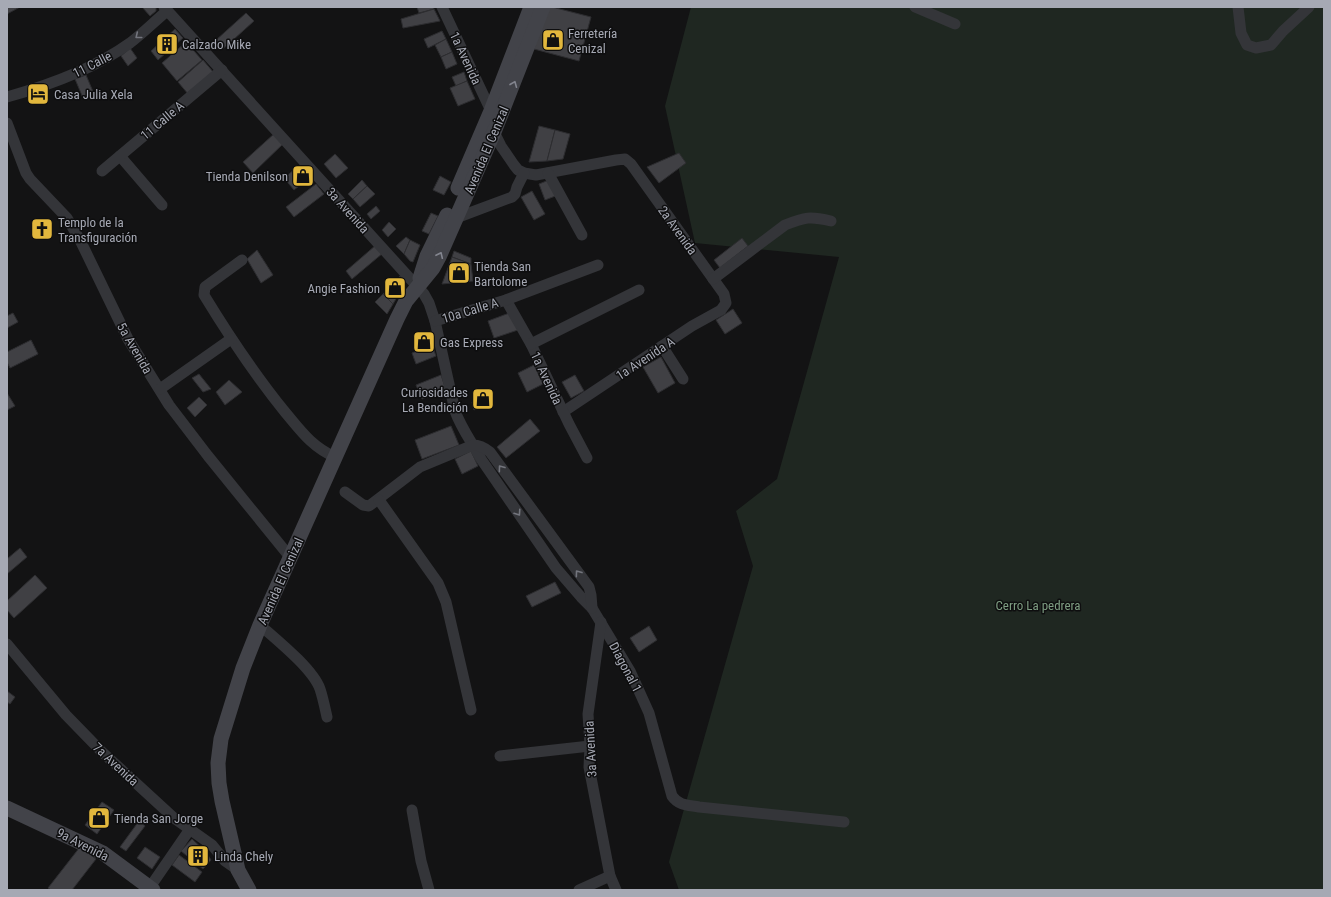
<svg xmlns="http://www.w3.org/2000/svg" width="1331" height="897" font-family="'Roboto Condensed',sans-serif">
  <rect width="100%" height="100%" fill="#131314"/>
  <polygon fill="#1f2721" points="691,7 1324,7 1324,890 679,890 669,862 753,566 736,511 777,479 839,257 695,243 665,106"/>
  <g fill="#404044" stroke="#2d2d30">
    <polygon points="7,7 20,7 7,14"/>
    <polygon points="142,7 156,7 156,11 150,16"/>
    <polygon points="417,7 433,7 434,9 419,13"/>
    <polygon points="545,7 552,7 591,17 579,61 534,49"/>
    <polygon points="434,9 440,21 403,28 401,19"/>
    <polygon points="246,13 254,21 223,49 215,41"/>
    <polygon points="175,29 183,38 158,60 151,51"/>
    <polygon points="442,31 446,39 428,48 424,39"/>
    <polygon points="446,39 452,52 441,57 435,45"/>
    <polygon points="186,42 202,60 177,81 162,63"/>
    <polygon points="130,48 137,58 128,66 121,56"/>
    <polygon points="452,52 457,64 446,69 441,57"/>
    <polygon points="203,60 214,73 189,95 178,82"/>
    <polygon points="464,72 467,81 456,86 452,77"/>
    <polygon points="86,75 94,94 83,98 75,79"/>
    <polygon points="467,81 475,99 458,106 450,88"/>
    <polygon points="539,126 555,130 547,161 529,162"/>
    <polygon points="555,130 570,134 563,159 547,161"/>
    <polygon points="275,133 284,143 253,173 243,162"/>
    <polygon points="679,153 686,163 659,183 647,167"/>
    <polygon points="335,154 348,168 336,178 324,164"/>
    <polygon points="300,165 310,177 294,190 284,178"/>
    <polygon points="440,176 451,182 444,195 433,190"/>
    <polygon points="362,180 367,186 353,199 348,194"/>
    <polygon points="549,180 558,195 545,200 539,184"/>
    <polygon points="316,184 324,194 294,217 286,207"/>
    <polygon points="367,186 375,194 360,207 353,199"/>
    <polygon points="532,191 545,214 534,220 521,197"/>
    <polygon points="376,206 380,211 371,219 367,214"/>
    <polygon points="431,213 438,216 429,234 422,231"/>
    <polygon points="389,222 396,229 388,237 382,230"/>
    <polygon points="406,237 410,240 404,254 396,246"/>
    <polygon points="742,238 748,246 720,268 714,260"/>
    <polygon points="410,240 420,245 413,262 410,261 404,254"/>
    <polygon points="376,245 383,253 352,279 346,271"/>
    <polygon points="257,250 273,275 261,283 247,259"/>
    <polygon points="454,251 471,258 471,264 452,257"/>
    <polygon points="452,257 471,264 473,281 442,284"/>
    <polygon points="400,276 405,283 393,304 383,294"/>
    <polygon points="383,294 393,304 387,314 375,302"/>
    <polygon points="733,309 742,323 725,334 716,320"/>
    <polygon points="512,312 518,330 494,338 488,321"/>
    <polygon points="13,313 18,322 7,328 7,316"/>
    <polygon points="428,334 432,345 420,350 416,339"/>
    <polygon points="31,340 38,354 10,368 7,362 7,352"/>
    <polygon points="432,345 436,356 416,364 412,353"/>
    <polygon points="661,357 675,383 658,393 643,367"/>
    <polygon points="534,365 543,384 527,392 518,373"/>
    <polygon points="199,374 211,389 203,392 192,378"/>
    <polygon points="441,375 446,390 422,399 416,385"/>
    <polygon points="575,375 584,391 571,398 562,382"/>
    <polygon points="229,380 242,392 225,405 216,392"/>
    <polygon points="489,390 493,397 474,410 472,402"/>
    <polygon points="7,393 15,406 7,410"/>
    <polygon points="199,397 207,405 195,417 187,408"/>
    <polygon points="530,419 540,431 506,458 497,447"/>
    <polygon points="451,426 459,445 422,459 415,440"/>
    <polygon points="471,451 478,466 462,474 455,459"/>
    <polygon points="20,548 27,557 7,574 7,559"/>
    <polygon points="35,575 47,588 14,618 7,610 7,601"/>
    <polygon points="555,582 561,593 532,607 526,596"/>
    <polygon points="649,626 657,640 639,652 630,638"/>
    <polygon points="7,691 15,697 10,704 7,702"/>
    <polygon points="102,802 114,810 97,834 85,825"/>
    <polygon points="139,821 145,826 126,851 120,847"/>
    <polygon points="192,839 206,852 211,860 203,869 181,851"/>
    <polygon points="80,847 96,859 72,890 51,890 48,888"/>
    <polygon points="145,847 160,857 152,869 137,858"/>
    <polygon points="179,855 202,872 195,882 172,865"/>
  </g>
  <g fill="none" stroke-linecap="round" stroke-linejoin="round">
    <g stroke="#343539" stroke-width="11">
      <path d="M164,7l260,287 5,9 6,18 20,90c7,19 17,31 26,48l75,109 25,29 11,11 38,63 19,42 23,83c7,10 17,9 27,11l145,15"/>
      <polyline points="442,7 491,111 494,132 501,146 514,165 518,170 524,173 536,175 616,160 625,159 631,164 724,294 726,303 721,310 692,326 563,412"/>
      <polyline points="915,7 955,24"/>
      <polyline points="1238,7 1241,33 1247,45 1256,48 1271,45 1283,31 1309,7"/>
      <path d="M7,97c43,-12 87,-28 123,-54 13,-10 25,-22 37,-32"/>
      <polyline points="7,123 26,173 30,179 67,218 80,240 128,339 169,405 208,456 290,557"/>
      <polyline points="120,156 162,205"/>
      <polyline points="102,171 222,70"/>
      <polyline points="548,173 582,235"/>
      <polyline points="452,216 456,218 512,197 515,194 517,187 524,173"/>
      <path d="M242,260l-37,27 -1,8c25,41 51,80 81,117 16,19 27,35 50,45"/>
      <path d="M713,279l72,-54c20,-8 25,-9 46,-4"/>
      <polyline points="506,300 531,344 569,424 587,458"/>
      <polyline points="435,321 506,300 598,265"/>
      <polyline points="531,344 639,290"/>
      <polyline points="662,346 683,379"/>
      <polyline points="160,389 231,339"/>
      <path d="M345,492l18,13 6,1 51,-39 53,-22c7,0 12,3 17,7l99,135 2,8 1,13"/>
      <polyline points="379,500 438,583 446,602 471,710"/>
      <polyline points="601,622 588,714 590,746 589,767 610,876 616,890"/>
      <path d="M260,625c17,15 53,44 60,64 3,9 5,19 7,28"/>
      <polyline points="7,644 66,715 101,751 174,818 212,845 225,861 238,870"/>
      <polyline points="500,756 590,746"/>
      <polyline points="412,810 421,861 429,890"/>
      <polyline points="148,890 190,829"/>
      <polyline points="579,890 610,876"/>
    </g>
    <g stroke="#424349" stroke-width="15">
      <polyline points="458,188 491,111 531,7"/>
      <polyline points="420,278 427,256 447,215"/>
      <polyline points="7,808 103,853 153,890"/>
      <polyline points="249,890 238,870 222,801 219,783 218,763 221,739 243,668 260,625 397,319 406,301 433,268 439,257 494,132 543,7"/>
    </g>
  </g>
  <defs><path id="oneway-chevron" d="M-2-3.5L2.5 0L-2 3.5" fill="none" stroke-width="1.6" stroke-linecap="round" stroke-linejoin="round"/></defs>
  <g stroke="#73757d">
    <use href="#oneway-chevron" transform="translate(138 36) rotate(141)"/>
    <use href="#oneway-chevron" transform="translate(501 468) rotate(-126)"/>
    <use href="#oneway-chevron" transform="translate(518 513) rotate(56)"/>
    <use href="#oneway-chevron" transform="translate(578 573) rotate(-126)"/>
  </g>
  <g stroke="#83858f">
    <use href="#oneway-chevron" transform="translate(514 84) rotate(-68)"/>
    <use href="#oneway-chevron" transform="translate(440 255) rotate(-65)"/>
  </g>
  <defs>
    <g id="shop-square" transform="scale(1.15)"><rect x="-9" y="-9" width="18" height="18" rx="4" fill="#e2b73d" stroke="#0e0e0f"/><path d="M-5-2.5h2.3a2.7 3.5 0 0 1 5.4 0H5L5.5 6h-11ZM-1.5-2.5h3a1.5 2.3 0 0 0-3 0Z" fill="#111"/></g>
    <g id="building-square" transform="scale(1.15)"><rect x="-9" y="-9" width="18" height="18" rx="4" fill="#e2b73d" stroke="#0e0e0f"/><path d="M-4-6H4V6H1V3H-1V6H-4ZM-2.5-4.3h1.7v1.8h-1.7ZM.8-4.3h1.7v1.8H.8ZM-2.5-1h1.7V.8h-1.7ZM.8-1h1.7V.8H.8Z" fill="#111"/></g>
    <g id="hotel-square" transform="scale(1.15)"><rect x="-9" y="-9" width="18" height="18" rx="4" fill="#e2b73d" stroke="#0e0e0f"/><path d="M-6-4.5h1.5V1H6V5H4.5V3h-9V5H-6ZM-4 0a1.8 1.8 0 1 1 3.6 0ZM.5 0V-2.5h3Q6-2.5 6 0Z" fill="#111"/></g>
    <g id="church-square" transform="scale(1.15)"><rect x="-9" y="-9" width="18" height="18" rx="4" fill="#e2b73d" stroke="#0e0e0f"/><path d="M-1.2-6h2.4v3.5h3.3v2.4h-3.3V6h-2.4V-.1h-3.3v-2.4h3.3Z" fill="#111"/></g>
  </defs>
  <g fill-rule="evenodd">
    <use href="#shop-square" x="553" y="40"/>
    <use href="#building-square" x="167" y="44"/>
    <use href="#hotel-square" x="38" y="94"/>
    <use href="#shop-square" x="303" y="176"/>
    <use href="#church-square" x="42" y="229"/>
    <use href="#shop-square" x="459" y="273"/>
    <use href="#shop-square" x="395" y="288"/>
    <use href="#shop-square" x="424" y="342"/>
    <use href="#shop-square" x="483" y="399"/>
    <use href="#shop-square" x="99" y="818"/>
    <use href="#building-square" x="198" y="856"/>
  </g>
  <g text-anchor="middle" stroke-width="3" stroke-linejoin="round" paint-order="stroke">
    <g font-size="13" fill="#a6a9b4" stroke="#0e0e0f" text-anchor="start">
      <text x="568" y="38">Ferretería<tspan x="568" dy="15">Cenizal</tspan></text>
      <text x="182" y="49">Calzado Mike</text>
      <text x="54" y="99">Casa Julia Xela</text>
      <text x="288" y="181" text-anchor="end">Tienda Denilson</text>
      <text x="58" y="227">Templo de la<tspan x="58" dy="15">Transfiguración</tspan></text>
      <text x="474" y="271">Tienda San<tspan x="474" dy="15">Bartolome</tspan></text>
      <text x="380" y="293" text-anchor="end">Angie Fashion</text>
      <text x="440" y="347">Gas Express</text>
      <text x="468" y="397" text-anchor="end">Curiosidades<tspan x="468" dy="15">La Bendición</tspan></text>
      <text x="114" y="823">Tienda San Jorge</text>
      <text x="214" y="861">Linda Chely</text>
    </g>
    <g font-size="13" fill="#a6a9b4" stroke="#0e0e0f">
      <text transform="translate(466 58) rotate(65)" y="5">1a Avenida</text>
      <text transform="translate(92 64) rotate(-27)" y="5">11 Calle</text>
      <text transform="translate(162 120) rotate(-40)" y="5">11 Calle A</text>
      <text transform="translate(486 150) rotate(-67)" y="5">Avenida El Cenizal</text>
      <text transform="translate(348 210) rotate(48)" y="5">3a Avenida</text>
      <text transform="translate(678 230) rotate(54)" y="5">2a Avenida</text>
      <text transform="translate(470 310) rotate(-17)" y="5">10a Calle A</text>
      <text transform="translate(135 348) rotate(60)" y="5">5a Avenida</text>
      <text transform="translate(645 358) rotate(-33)" y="5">1a Avenida A</text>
      <text transform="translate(547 378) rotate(65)" y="5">1a Avenida</text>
      <text transform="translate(280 581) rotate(-66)" y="5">Avenida El Cenizal</text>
      <text transform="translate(626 667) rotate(62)" y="5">Diagonal 1</text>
      <text transform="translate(590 749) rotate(-93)" y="5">3a Avenida</text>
      <text transform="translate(116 764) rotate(43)" y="5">7a Avenida</text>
      <text transform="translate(83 844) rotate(27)" y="5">9a Avenida</text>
    </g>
    <g font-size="13" fill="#7e9d82" stroke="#0e0e0f">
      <text x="1038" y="610">Cerro La pedrera</text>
    </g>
  </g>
  <rect width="1331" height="897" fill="none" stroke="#a6a9b4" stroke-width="16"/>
</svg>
